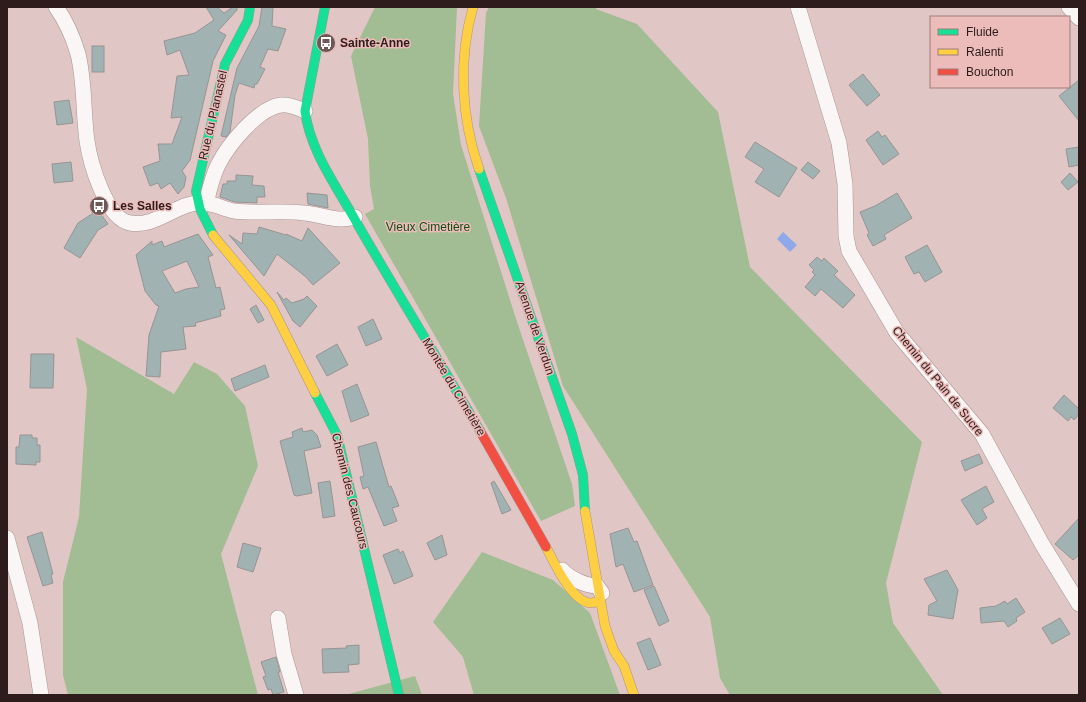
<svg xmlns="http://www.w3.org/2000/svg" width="1086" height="702" font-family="Arial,sans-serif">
  <rect width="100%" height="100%" fill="#e0c6c4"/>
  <g fill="#a2bc93">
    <polygon points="375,7 457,7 453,94 461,145 517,322 572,484 575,506 541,521 365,214 374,209 370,186 368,139 351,56"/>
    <polygon points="489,7 596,7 596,9 637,24 718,112 750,267 922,442 886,583 893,623 943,695 730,695 720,678 710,617 563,386 506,198 479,126 486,13"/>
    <polygon points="76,337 174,394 194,362 217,374 245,406 258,466 221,554 258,695 68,695 63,675 63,582 79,517 87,389"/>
    <polygon points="482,552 553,580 590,613 620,695 474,695 463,657 433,622"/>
    <polygon points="415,676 422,695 345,695"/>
  </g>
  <polygon fill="#8ea8e9" points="783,232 797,245 790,252 777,239"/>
  <g fill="#a1b2b3" stroke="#979494" fill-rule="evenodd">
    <polygon points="206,7 217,7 224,13 233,7 237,7 237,10 218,31 226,35 213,61 190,160 182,171 186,177 184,187 178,194 170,183 161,189 158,183 150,186 143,167 160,161 158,144 172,144 182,117 171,118 177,76 189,75 180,50 167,55 164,41 195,33 214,20"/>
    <polygon points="262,7 273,7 272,26 286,29 278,51 268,49 260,67 265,69 257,84 255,84 254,88 239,83 235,95 230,132 226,137 221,136 237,68 259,26"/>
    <rect x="92" y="46" width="12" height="26"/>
    <polygon points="863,74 880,95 867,106 849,85"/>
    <polygon points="1079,80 1079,121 1059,96"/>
    <polygon points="69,100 73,123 57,125 54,102"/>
    <polygon points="878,131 882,137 885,135 899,154 883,165 866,140"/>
    <polygon points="755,142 797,168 779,197 755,182 764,169 745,157"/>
    <polygon points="1079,147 1079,165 1069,167 1066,149"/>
    <polygon points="71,162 73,181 54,183 52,164"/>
    <polygon points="808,162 820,171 813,179 801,170"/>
    <polygon points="1070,173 1078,182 1068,190 1061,182"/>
    <polygon points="236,175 253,176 252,185 264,186 265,197 257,197 257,203 235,202 220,197 223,184 227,184 227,181 236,181"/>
    <polygon points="307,193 327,195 328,208 308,204"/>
    <polygon points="897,193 912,218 884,235 886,239 873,246 867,235 869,233 860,212 875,206"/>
    <polygon points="98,210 108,224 98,230 80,258 64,248 78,223"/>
    <polygon points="259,227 286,235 286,234 302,241 308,228 340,263 313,285 306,277 277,254 264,276 229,235 242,244 243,233 257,234"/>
    <path d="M198,234l15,21 -5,2 8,31 4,-1 5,22 -5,1 1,6 -26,7 1,3 -13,1 3,22 -25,3 -1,25 -14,-1 3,-41 10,-29 -3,-1 -11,-14 -9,-36 16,-14v4l10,-4 2,6zM187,261l12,26 -13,2 -11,4 -13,-22z"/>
    <polygon points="927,245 942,272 925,282 919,272 914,274 905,257"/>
    <polygon points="817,257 822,261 824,258 838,271 834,275 855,295 843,308 821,289 815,296 805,287 815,275 812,272 814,270 809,265"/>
    <polygon points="277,292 284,300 286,298 292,303 304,299 307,296 317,306 300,327 293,321"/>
    <polygon points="256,305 264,320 258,323 250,309"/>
    <polygon points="373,319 382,339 366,346 358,327"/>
    <polygon points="337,344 348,365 327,376 316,356"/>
    <polygon points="31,354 54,354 53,388 30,388"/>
    <polygon points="265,365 269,377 235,391 231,379"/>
    <polygon points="357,384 369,415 351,422 342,391"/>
    <polygon points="1064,395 1079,409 1079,414 1074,420 1071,417 1068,421 1053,408"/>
    <polygon points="302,428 303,432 312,430 317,435 321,447 304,451 312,493 297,496 294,495 280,441 293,437 292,432"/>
    <polygon points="20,435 32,435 32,438 37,438 37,445 40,445 40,462 36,462 36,465 16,464 16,447 19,447"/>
    <polygon points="376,442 389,487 391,486 399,506 392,508 397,521 384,526 368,487 363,489 360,477 364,476 358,447"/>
    <polygon points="979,454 983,463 965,471 961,461"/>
    <polygon points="330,481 335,516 323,518 318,483"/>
    <polygon points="494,481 511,510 502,514 491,483"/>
    <polygon points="986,486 994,502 982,509 987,518 977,525 961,500"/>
    <polygon points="1079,518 1079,555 1073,560 1055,544"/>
    <polygon points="628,528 634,542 637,541 653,585 634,592 623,564 616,567 610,534"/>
    <polygon points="42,532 53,574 51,575 53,583 43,586 27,537"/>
    <polygon points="442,535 447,555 435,560 427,543"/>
    <polygon points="243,543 261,548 253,572 237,567"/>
    <polygon points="398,549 400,553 403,551 413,576 394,584 383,555"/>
    <polygon points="947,570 958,590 953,619 928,615 929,605 937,601 924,579"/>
    <polygon points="654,586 669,621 659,626 644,590"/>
    <polygon points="1016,598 1025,612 1016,618 1017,621 1008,627 1004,621 981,623 980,608 996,606 1005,601 1007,604"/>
    <polygon points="1060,618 1070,634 1052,644 1042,628"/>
    <polygon points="650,638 661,665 648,670 637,643"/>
    <polygon points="359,645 359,664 348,665 349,672 323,673 322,649 347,648 346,646"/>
    <polygon points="276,657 280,672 278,672 284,692 273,695 271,689 268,690 263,677 266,676 261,662"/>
  </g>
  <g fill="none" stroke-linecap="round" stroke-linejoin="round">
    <g stroke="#a89492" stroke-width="16">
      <g id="street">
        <path d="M56,7c10,14 17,30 22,47 7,28 5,58 9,87 3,21 19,78 43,82 28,5 48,-23 75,-20 10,1 19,6 29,8 23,3 47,-1 70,2 16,1 34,10 51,4"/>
        <polyline points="798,7 839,143 845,184 846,236 849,251 897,333 982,434 1042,544 1079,604"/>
        <polyline points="1069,7 1079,18"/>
        <path d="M206,204c3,-13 6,-27 12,-39 10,-20 40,-57 63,-60 9,-1 16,3 24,6"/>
        <polyline points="7,538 30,623 41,695"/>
        <path d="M562,570c7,8 24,16 35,16l5,7"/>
        <polyline points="278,618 284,654 296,695"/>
      </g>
    </g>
    <g stroke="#a89492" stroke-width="10">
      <g id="fast">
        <path d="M325,7l-20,104c5,39 30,73 49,107 41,72 85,142 126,213"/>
        <polyline points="479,169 572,434 583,475 585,511"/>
        <polyline points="213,235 200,209 196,191 225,64 248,20 250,7"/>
        <polyline points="315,393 337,435 399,695"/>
      </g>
    </g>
    <g stroke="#a89492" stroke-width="10">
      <g id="slow">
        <path d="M473,7c-15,53 -12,110 6,162"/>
        <polyline points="213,235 271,305 315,393"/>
        <polyline points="585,511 605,626 614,651 624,666 634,695"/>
        <path d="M546,547c8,15 25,54 44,56 2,0 6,-1 9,-2"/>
      </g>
    </g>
    <g stroke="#a89492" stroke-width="10">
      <polyline id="jam" points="480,431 546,547"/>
    </g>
    <use href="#street" stroke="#faf6f6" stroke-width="15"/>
    <use href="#fast" stroke="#16e098" stroke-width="9"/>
    <use href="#slow" stroke="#ffcf43" stroke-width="9"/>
    <use href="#jam" stroke="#f24e42" stroke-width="9"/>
  </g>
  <defs>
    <g id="bus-disc" transform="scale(1)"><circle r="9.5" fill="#6c5856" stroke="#ebbcb9"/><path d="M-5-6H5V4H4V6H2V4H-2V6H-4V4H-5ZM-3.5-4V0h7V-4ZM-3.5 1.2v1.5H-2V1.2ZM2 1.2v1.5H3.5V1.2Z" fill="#fff"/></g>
  </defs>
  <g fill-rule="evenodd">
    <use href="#bus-disc" x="326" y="43"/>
    <use href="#bus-disc" x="99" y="206"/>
  </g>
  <g text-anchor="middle" stroke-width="3" stroke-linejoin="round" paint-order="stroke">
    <g font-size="12" font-weight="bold" fill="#2d1c1b" stroke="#ebbcb9" text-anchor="start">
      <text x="340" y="47">Sainte-Anne</text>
      <text x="113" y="210">Les Salles</text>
    </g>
    <g font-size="12" fill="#2d1c1b" stroke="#ebbcb9">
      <text transform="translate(213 115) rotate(-77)" y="4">Rue du Planastel</text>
      <text transform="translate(535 328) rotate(71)" y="4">Avenue de Verdun</text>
      <text transform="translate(938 381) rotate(51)" y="4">Chemin du Pain de Sucre</text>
      <text transform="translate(454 387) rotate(59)" y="4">Montée du Cimetière</text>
      <text transform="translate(350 491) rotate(76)" y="4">Chemin des Caucours</text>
    </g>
    <g font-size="12" fill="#144f14" stroke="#ebbcb9">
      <text x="428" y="231">Vieux Cimetière</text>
    </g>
  </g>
  <rect width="1086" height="702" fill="none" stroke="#2d1c1b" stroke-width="16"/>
  <rect x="930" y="16" width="140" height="72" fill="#ebbcb9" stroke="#9f7c7a"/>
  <rect x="938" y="29" width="20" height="6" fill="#16e098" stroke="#9f7c7a"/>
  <text x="966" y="36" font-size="12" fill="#2d1c1b">Fluide</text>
  <rect x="938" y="49" width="20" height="6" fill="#ffcf43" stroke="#9f7c7a"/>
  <text x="966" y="56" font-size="12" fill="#2d1c1b">Ralenti</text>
  <rect x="938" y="69" width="20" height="6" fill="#f24e42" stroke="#9f7c7a"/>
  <text x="966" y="76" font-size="12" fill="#2d1c1b">Bouchon</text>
</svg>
